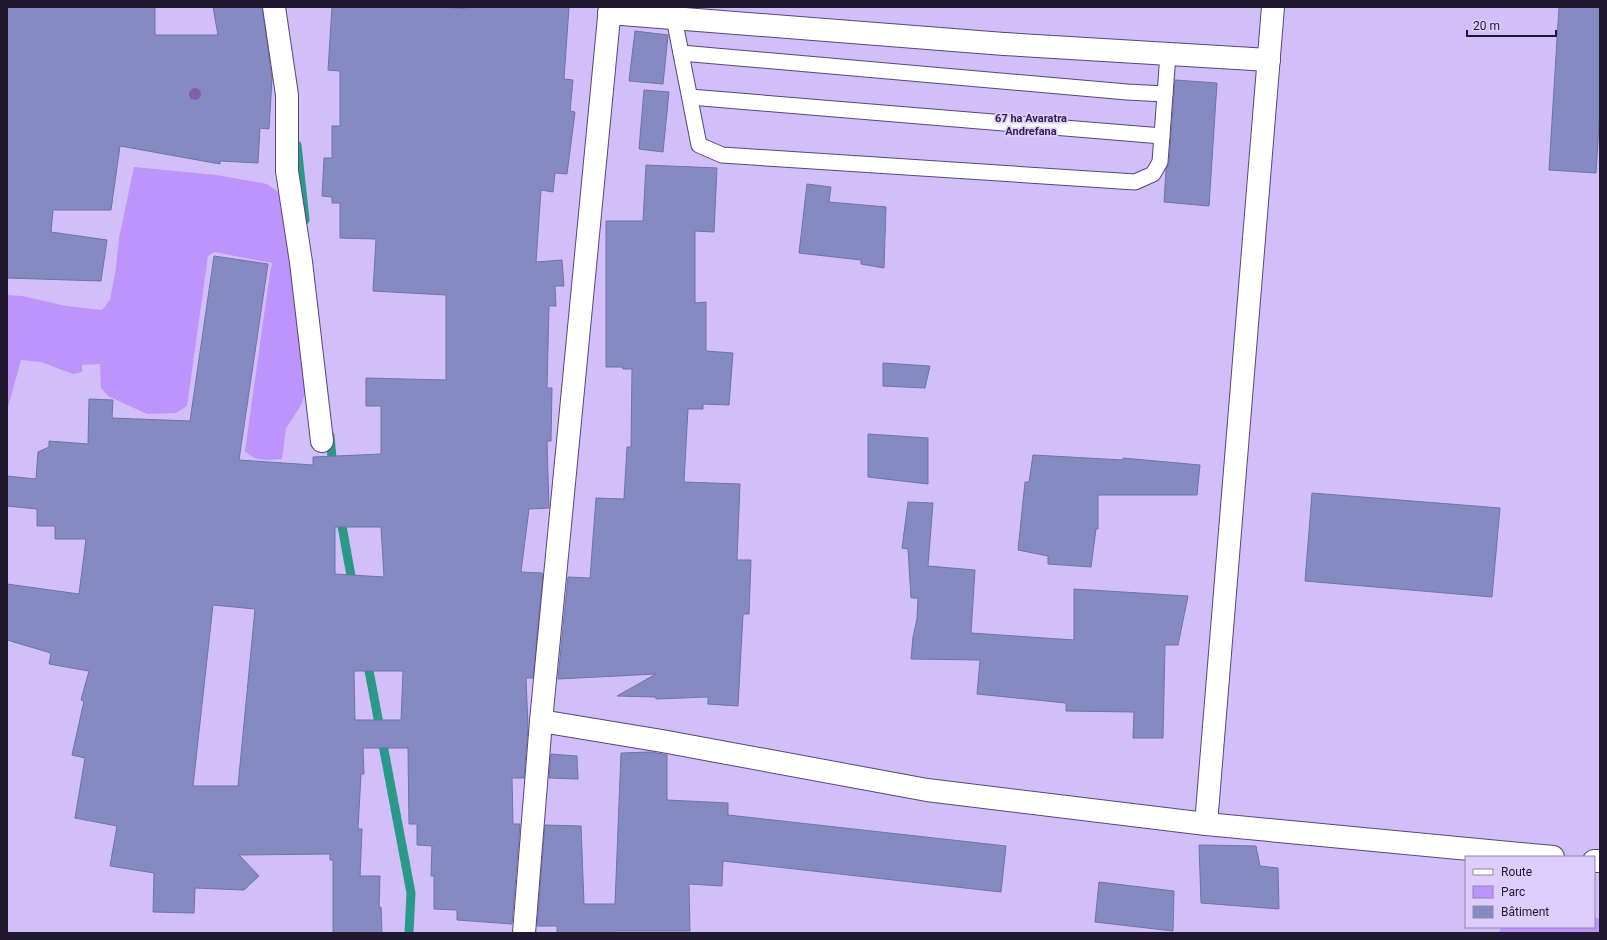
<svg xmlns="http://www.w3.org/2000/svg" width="1607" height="940" font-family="Roboto,sans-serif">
  <rect width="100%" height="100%" fill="#d2bef9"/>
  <g fill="#bc94fc">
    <path d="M134,167l82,8 51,9 14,10 28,190 -9,23 -14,21 -4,31c-14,1 -27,3 -37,-8l25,-178 2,-10 -58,-11 -6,4 -21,150 -11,7 -29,1 -39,-18 -7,-8 -1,-24 -18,1v7l-9,2 -32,-12 -20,-2 -14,51v-116l15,1 44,10 36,4 8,-10 6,-32 3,-30z"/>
    <polygon points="1594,918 1600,918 1600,933 1498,933 1502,927 1594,927"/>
  </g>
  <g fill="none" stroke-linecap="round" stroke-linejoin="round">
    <g stroke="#2a9988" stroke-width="9">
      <polyline points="297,145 305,220"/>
      <polyline points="330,436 333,469"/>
      <polyline points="340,515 353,587"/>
      <polyline points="367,660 411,893 409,933"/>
    </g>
  </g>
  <g fill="#868ac2" stroke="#6f73a9" fill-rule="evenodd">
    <polygon points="7,7 155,7 155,35 218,35 213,7 262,7 272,79 269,129 260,128 258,163 220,161 220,164 120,146 111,210 53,210 51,232 107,240 101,281 7,278"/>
    <path d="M332,7h110l27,2v-2h100l-5,72 9,1 -3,31 5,1 -8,62 -12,-1 -2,19 -12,-2 -5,72 26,-2 2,26h-9l1,20h-7l-2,82h5l-1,53h-4l2,67 -20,1 -8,63 21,1 1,2 -10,103h-7l2,49 -4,51h-12l1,46h7l-8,100 -55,-4v-10l-23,-1v-33h-3l1,-30 -15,-1v-21h-8l-1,-76h-45l1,26h-3l-3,55h4l-2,47h20l-1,31h2l1,26h-49v-73h-3v-6l-91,1 20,21 -15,14 -49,-2 -1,25 -41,-1 1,-39 -44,-7 7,-40 -42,-8 10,-60 -13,-3 12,-54 -3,-1 8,-29 -40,-7 2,-11 -44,-13v-56l72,10 7,-55h-31v-13h-18v-17l-30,-3v-30l29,3 2,-27 11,-5v-6l39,3 1,-45 24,1 -1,18 78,3 24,-165 54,8 -29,196 74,5v-8l68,-3v-48h-15v-28l80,2v-85l-73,-4 3,-52 -36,-1v-35h-8v-6l-10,-1 2,-38h8v-32h8v-55l-12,-1zM335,527h46l3,50 -49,-3zM213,605l42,4 -17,177h-45zM354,671h49l-2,49h-46z"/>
    <polygon points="1559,7 1600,7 1600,111 1596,173 1549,170"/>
    <polygon points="635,31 668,35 663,84 629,81"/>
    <polygon points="1175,80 1217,83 1209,206 1164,202 1166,170 1169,163"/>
    <polygon points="644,90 669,92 663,152 639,149"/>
    <polygon points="646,165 717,168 714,232 695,231 695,303 706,302 706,351 733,353 729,405 703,404 703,409 688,409 684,482 740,484 737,560 751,560 749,614 743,614 738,706 708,704 708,697 656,699 656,697 617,696 656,674 558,679 568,577 590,578 596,498 624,499 627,447 631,447 632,369 623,369 623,367 606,367 606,221 643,221"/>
    <polygon points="807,184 831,187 829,202 886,207 884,268 861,264 861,260 799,253"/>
    <polygon points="883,363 930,366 925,388 883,386"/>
    <polygon points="868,434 928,438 928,484 868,477"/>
    <polygon points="1033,455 1123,460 1123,458 1200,465 1197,495 1098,495 1098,529 1096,529 1091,567 1048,564 1048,556 1018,550 1025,482 1029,482"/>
    <polygon points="1312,493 1500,508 1492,597 1305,581"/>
    <polygon points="908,502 933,503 928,566 975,570 971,633 1074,640 1074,589 1188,596 1178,645 1165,645 1163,738 1133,738 1134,712 1066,711 1066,703 977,694 980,660 911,659 913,637 917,619 918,598 911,598 908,549 902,548"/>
    <polygon points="651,752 667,755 667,800 728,803 728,815 1006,846 1001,892 723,861 722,886 689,884 690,931 614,931 614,933 557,933 557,926 537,926 545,825 581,826 584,904 615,904 621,753"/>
    <polygon points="551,754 577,756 578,779 549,778"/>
    <polygon points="1199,845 1256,846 1260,866 1278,868 1279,909 1201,903"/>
    <polygon points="1099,882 1174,891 1173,931 1095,922"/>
  </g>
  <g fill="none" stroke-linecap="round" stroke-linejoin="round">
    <g stroke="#5a4679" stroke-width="17">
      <g id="lane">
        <polyline points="674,18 699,145 722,155 1135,182 1153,174 1160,162 1168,54"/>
        <polyline points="681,53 1127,92 1165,94"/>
        <polyline points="690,97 1162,136"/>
      </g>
    </g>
    <g stroke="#5a4679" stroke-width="24">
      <g id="street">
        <polyline points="274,7 287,95 287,171 301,262 322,441"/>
        <polyline points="609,13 1004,44 1269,60"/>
        <polyline points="541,721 662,741 927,790 1206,824 1553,857"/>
        <polyline points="1206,824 1273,7"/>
        <polyline points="1594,861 1600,861"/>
      </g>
    </g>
    <g stroke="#5a4679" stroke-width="24">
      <polyline id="secondary" points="524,933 541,721 610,7"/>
    </g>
    <use href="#lane" stroke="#fff" stroke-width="15"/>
    <use href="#street" stroke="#fff" stroke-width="22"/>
    <use href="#secondary" stroke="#fff" stroke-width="22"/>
  </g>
  <circle fill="#845eb1" cx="195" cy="94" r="6"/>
  <g text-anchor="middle" stroke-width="3.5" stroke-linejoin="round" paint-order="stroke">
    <g font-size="11" font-weight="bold" fill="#321e4d" stroke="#ddcdfd">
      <text x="1031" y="122">67 ha Avaratra<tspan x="1031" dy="13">Andrefana</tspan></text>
    </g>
  </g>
  <rect width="1607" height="940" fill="none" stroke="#20182e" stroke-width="16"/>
  <rect x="1465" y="856" width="130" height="72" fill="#ddcdfd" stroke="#9185aa"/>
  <rect x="1473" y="869" width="20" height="6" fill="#ffffff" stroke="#9185aa"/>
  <text x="1501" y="876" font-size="12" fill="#20182e">Route</text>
  <rect x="1473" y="886" width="20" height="12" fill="#bc94fc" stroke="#9185aa"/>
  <text x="1501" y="896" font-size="12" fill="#20182e">Parc</text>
  <rect x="1473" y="906" width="20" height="12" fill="#868ac2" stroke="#9185aa"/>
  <text x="1501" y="916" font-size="12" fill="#20182e">Bâtiment</text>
  <path d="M1467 30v6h89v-6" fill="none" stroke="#20182e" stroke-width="2"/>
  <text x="1473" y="30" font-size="12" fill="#20182e" stroke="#ddcdfd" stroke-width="3" paint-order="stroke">20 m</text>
</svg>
